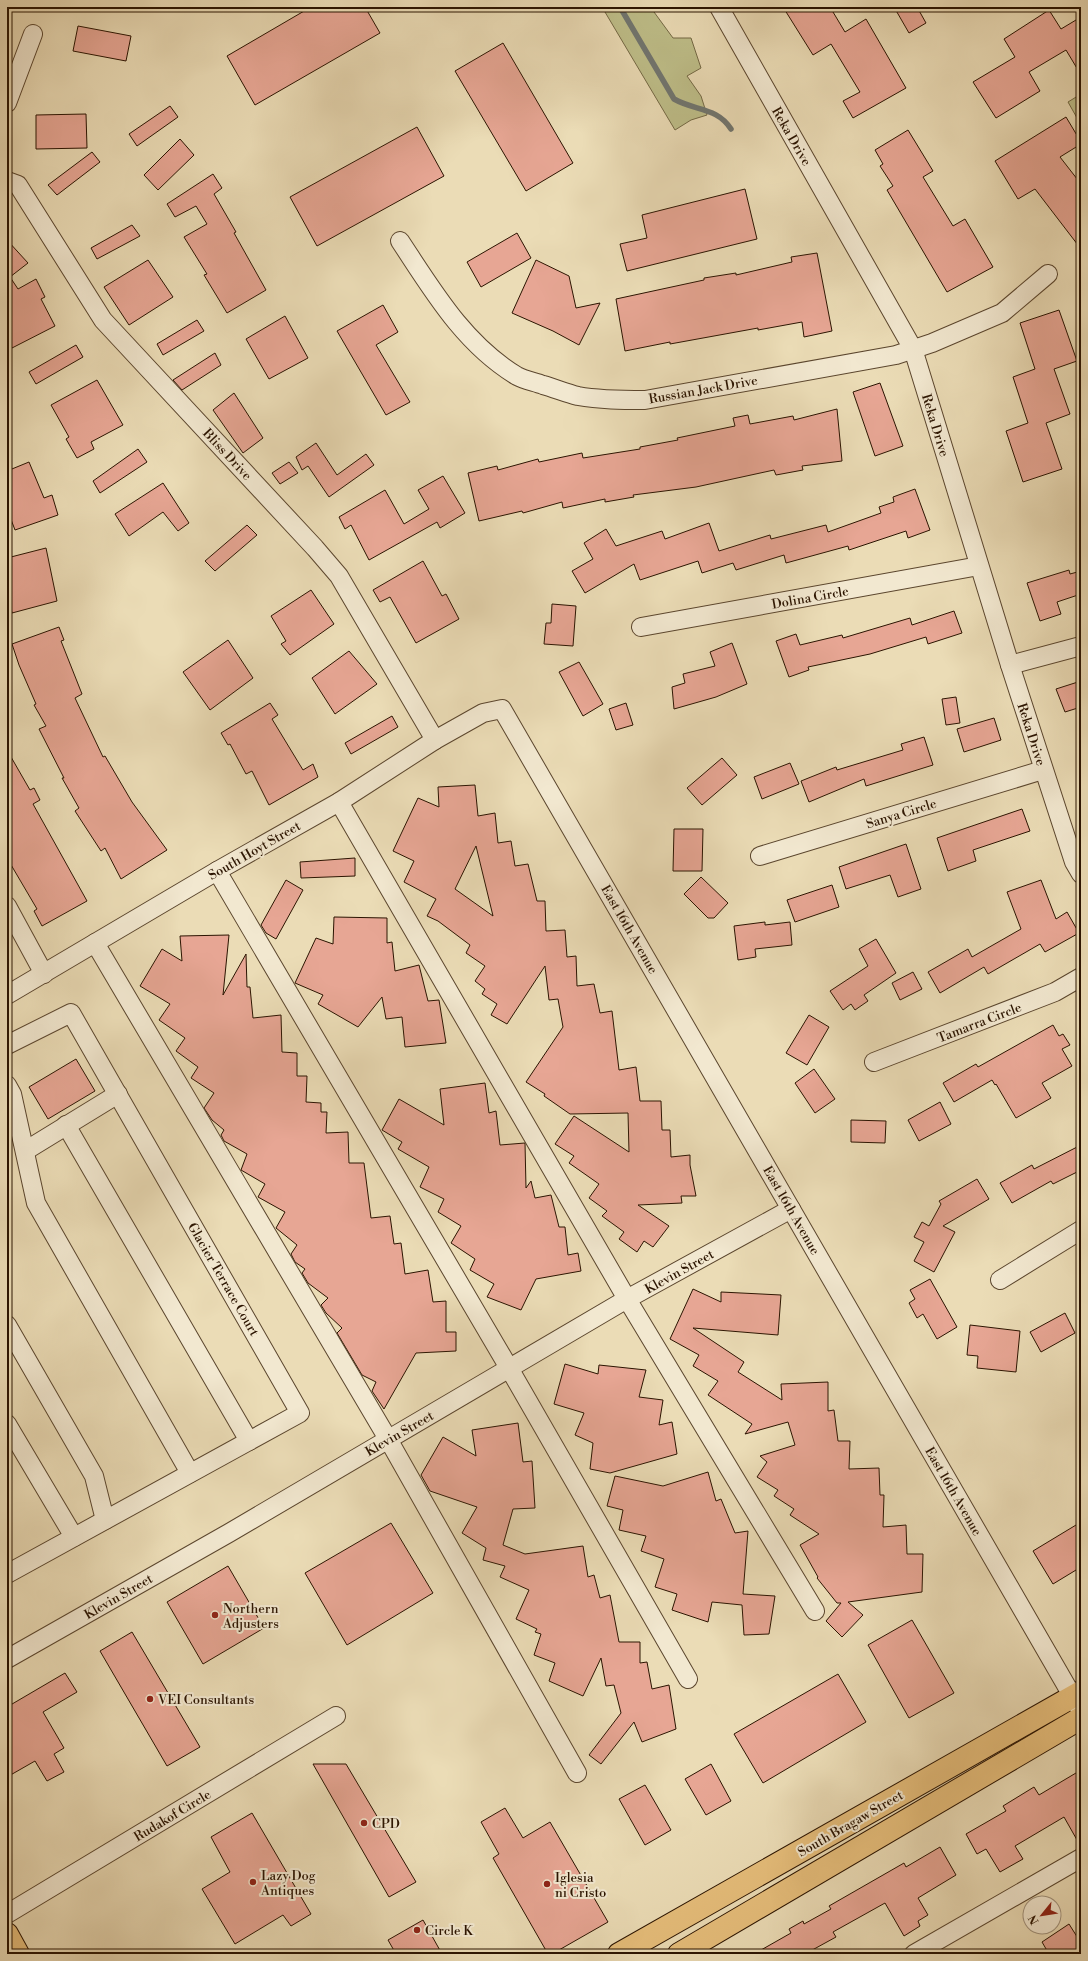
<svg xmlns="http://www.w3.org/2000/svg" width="1088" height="1961" font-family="'Libre Bodoni',serif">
  <rect width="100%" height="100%" fill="#ebdcb6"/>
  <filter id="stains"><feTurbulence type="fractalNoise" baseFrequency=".005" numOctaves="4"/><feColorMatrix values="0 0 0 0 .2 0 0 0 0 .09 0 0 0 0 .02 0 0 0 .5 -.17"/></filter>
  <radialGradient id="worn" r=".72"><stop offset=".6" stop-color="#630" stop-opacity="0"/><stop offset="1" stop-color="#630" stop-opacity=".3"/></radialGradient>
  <g fill="#bebe89" stroke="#746945">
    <polygon points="602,7 656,7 654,12 673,38 691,38 701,68 687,76 701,96 707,115 691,120 675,130"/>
    <polygon points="1081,94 1081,125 1068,102"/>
  </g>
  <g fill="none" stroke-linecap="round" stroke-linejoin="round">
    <path stroke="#717670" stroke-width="5.5" d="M620,7l54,92c21,12 43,8 57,30"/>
  </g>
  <g fill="#e7a694" stroke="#2b1401" fill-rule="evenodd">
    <polygon points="311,7 365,7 380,33 255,105 227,56"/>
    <polygon points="783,7 830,7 845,32 866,19 906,88 853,118 843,101 860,92 831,44 813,55"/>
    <polygon points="894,7 917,7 926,23 909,33"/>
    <polygon points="1049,10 1061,29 1081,17 1081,75 1066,50 1029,72 1040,91 996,118 973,82 1015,57 1004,39"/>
    <polygon points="78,26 131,36 126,61 73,51"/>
    <polygon points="503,43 573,163 526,191 455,71"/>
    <polygon points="170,106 178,117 137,146 129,134"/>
    <polygon points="86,114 87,148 36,149 36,115"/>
    <polygon points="1066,117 1081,142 1081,144 1060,157 1081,184 1081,249 1035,189 1018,199 995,161"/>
    <polygon points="417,127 444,176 317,246 290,197"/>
    <polygon points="908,130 933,171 923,177 953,226 965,219 993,267 947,292 887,190 893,186 880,166 883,164 875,150"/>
    <polygon points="180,139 194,155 158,190 144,175"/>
    <polygon points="92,152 100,162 57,195 48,185"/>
    <polygon points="213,174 222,188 214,194 236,232 234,233 266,290 227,313 204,275 207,274 184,237 207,224 196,206 175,217 167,204"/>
    <polygon points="745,189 757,239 627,271 620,244 647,238 642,215"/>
    <polygon points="132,225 140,236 97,259 91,248"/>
    <polygon points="517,233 531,258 481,287 467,262"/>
    <polygon points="7,240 28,263 10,277 18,289 36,279 45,297 41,299 55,326 12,348 7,340"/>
    <polygon points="817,253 832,331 804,337 802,322 758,330 758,328 670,344 670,342 625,351 616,299 704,280 704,278 736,273 736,275 792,262 791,257"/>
    <polygon points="148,260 173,297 129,325 104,287"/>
    <polygon points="536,260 569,276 576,308 600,303 579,345 553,331 512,313"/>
    <polygon points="383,305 398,332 376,345 410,402 386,415 337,331"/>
    <polygon points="1059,310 1077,361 1054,369 1070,414 1046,423 1062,469 1023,482 1006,431 1028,423 1013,377 1035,369 1020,323"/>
    <polygon points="285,316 308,358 269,379 246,339"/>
    <polygon points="197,320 204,331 163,355 157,344"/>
    <polygon points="76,345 83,357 36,384 29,372"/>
    <polygon points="215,353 221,365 182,390 173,380"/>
    <polygon points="97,380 123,425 91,442 94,449 77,458 66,439 69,437 51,405"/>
    <polygon points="880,383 903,446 875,456 853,392"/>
    <polygon points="234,393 263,438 243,453 213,410"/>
    <polygon points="837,409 842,461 802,466 803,470 776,475 774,470 696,487 633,495 634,497 605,502 605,499 563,508 562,502 523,513 522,511 479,521 468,473 497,466 498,470 538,459 539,462 582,453 583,458 640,449 640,447 678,440 677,438 735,426 733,418 748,415 750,424 793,416 794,420"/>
    <polygon points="316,443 337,475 366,454 374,465 329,497 308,466 302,470 296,457"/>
    <polygon points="138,449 147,462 100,493 93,481"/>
    <polygon points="29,462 44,498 52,495 58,515 15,530 7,509 7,471"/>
    <polygon points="289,462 298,473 280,484 272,473"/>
    <polygon points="443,476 465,513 440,528 437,522 369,560 351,525 345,529 339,517 385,490 404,524 429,509 418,490"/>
    <polygon points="163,483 189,523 178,531 163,512 129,536 115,514"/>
    <polygon points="915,489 930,530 908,538 906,531 849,550 848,546 786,563 784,555 736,570 733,563 702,573 698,561 640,580 634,564 585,593 572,571 593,559 584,543 606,529 616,546 662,531 665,539 709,523 719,551 770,535 771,539 826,525 828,532 881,513 879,507 894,502 893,497"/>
    <polygon points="247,525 257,535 215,571 205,561"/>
    <polygon points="46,548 57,601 12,613 7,590 7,558"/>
    <polygon points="423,561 442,596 446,594 459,619 416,643 390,597 380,602 373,590"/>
    <polygon points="1069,570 1070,574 1081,571 1081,594 1057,602 1061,614 1040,621 1027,583"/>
    <polygon points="311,590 334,624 290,655 281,644 286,641 271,616"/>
    <polygon points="552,604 576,606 573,646 544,644 546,623 551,623"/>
    <polygon points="954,611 962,633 928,644 926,637 870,654 808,667 809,670 789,677 776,641 796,634 800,645 842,635 843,638 910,618 912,625"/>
    <polygon points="59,627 64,640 61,641 82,694 75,698 103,757 105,756 132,802 167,850 121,879 105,848 101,851 75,811 79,808 62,778 64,778 39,729 46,726 34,705 36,704 19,665 12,644"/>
    <polygon points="228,640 253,678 210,710 183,672"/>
    <polygon points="732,643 747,684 716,697 674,709 672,687 685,683 683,674 715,666 710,652"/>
    <polygon points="349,651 377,684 335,714 312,678"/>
    <polygon points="579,662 603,704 583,716 559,672"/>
    <polygon points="1081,681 1081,707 1065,712 1056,689"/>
    <polygon points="956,697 960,723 946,725 942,699"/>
    <polygon points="270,703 278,715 272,719 303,770 313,764 318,777 269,805 252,771 246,774 230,744 228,745 221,733"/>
    <polygon points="626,703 633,725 616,730 609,709"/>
    <polygon points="392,716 398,727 351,754 345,743"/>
    <polygon points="994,718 1001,740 964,752 957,729"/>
    <polygon points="924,737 933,765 866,786 864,779 809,802 801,781 836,767 837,770 903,750 901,744"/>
    <polygon points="7,750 30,790 34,788 40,800 33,804 87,901 42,926 34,911 37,909 7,858"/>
    <polygon points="722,758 737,775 702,805 687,788"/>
    <polygon points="790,763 799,784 762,799 754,777"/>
    <path d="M475,785l3,31 17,-3 3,30 13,-2 4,25 13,-2 9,37h8l1,30 19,-1 2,27 9,-1 1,30 17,-2 6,29 12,-2 7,59 17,-3 4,34h21l1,29h8l1,27 19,-2v10l6,31h-15l1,7 -44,2 31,21 -16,21 -9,-6 -7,11 -18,-13 5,-7 -22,-16 5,-5 -18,-13 10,-14 -30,-21 5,-7 -19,-12 19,-28 55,36 -1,-39 -58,1 -26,-18 1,-2 -19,-12 37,-55 -5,-28 -9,1 -4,-34 -38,58 -16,-9 6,-11 -15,-10 3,-5 -10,-8 10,-15 -19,-13 4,-8 -32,-24 -11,-5 9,-17 -32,-17 10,-21 -21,-10 25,-53 21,9 -1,-20zM476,846l17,70 -38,-27z"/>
    <polygon points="1022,809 1030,831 973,850 976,861 948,871 937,838"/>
    <polygon points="674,829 703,829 702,871 673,871"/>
    <polygon points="906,844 921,889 898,897 890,875 846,889 839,867"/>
    <polygon points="355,858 355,876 301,878 300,862"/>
    <polygon points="701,877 728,903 714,918 708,918 684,894"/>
    <polygon points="286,880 303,890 276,939 266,933 261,925"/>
    <polygon points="1041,880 1056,919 1067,912 1079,933 1045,952 1040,944 988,974 984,967 940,993 928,972 968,949 972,957 1021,929 1007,892"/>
    <polygon points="832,885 839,907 795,922 787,900"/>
    <polygon points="334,917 387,918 387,943 392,942 395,971 419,965 428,1001 439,1000 446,1043 405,1047 402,1017 386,1019 382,997 358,1027 318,1004 323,995 295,983 316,938 333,944"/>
    <polygon points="765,922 765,925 790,922 792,945 755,949 756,957 738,960 734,926"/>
    <polygon points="229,935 223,995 246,954 247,987 250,987 253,1018 281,1015 282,1052 297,1053 297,1076 307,1076 306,1102 321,1103 321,1112 327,1112 326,1133 348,1132 349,1163 364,1163 371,1218 390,1216 394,1244 401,1243 405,1274 428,1270 433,1302 446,1301 446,1332 456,1332 456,1351 416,1353 384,1409 372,1391 376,1382 362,1375 337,1333 342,1328 326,1313 321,1305 328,1298 308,1283 302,1273 305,1269 295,1262 291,1254 297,1245 276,1228 285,1212 258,1197 265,1184 241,1170 247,1154 224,1141 221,1135 224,1130 212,1120 204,1108 214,1093 191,1078 198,1067 176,1051 185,1038 159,1020 170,1004 140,986 162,949 182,961 180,936"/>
    <polygon points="876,939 896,973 864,995 868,1001 855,1010 851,1004 843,1010 830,991 868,966 859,949"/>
    <polygon points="913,972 922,989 900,1000 892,983"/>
    <polygon points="809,1015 829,1027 807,1065 786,1053"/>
    <polygon points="1053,1025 1059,1036 1063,1034 1070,1045 1062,1049 1072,1066 1042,1083 1051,1098 1016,1118 996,1084 995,1085 992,1080 954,1102 943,1083 976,1064 978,1067"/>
    <polygon points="76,1059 95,1091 48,1119 29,1087"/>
    <polygon points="814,1069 835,1099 815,1113 795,1083"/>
    <polygon points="485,1083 489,1113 496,1111 500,1145 525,1143 526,1188 531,1181 535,1198 551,1195 559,1227 565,1227 568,1255 578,1253 581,1271 536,1279 521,1310 487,1297 494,1284 470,1270 475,1259 451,1243 461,1226 438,1212 444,1199 420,1187 429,1167 398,1149 402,1142 382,1130 399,1099 444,1125 440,1089"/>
    <polygon points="940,1102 951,1124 919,1141 908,1120"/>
    <polygon points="851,1120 886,1121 885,1143 851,1142"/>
    <polygon points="1081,1145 1081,1170 1053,1184 1051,1181 1012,1203 1000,1183 1032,1165 1034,1169"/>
    <polygon points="977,1179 989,1199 943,1226 955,1232 934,1272 914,1261 924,1242 914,1237 922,1222 929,1226 941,1204 939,1201"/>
    <polygon points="930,1279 957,1327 937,1339 923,1314 917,1318 909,1303 915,1299 910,1290"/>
    <polygon points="693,1289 721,1302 721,1292 781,1295 778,1335 693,1328 744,1362 738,1372 782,1400 781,1384 828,1382 828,1411 834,1410 838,1441 850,1441 849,1469 879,1468 880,1495 884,1495 883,1527 906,1525 907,1554 923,1554 922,1592 848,1602 863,1615 842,1637 826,1621 841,1603 837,1603 817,1578 818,1577 800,1545 819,1534 790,1515 794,1509 774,1496 778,1490 757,1477 767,1462 760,1456 795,1445 788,1422 745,1434 752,1424 708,1395 718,1381 693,1366 699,1355 670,1339"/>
    <polygon points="1065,1313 1075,1333 1041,1352 1030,1332"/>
    <polygon points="970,1325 1020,1331 1016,1372 977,1368 978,1356 967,1355"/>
    <polygon points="565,1364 598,1374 599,1365 646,1370 639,1397 663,1400 659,1425 672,1422 677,1454 610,1473 590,1469 593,1443 575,1435 584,1413 554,1404"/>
    <polygon points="518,1423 523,1462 532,1461 535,1508 513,1509 503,1545 525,1554 583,1546 588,1577 594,1575 600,1598 610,1595 619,1642 640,1642 640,1663 647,1662 652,1689 669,1685 676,1729 642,1742 634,1722 601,1764 589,1755 621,1713 614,1685 606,1686 601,1658 583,1696 549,1681 555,1663 534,1655 541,1634 535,1632 537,1629 516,1619 529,1590 500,1577 505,1566 483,1560 486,1548 462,1533 477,1507 430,1491 421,1475 443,1437 476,1456 472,1430"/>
    <polygon points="708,1472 716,1501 721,1499 735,1533 748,1531 743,1594 775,1596 769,1634 744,1635 742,1605 712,1602 708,1622 672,1610 677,1594 655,1587 664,1559 641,1551 646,1536 619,1530 623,1510 607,1506 615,1476 663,1486"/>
    <polygon points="1081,1522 1081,1567 1053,1584 1033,1551"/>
    <polygon points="391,1523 433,1593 347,1645 305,1573"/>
    <polygon points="228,1566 264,1628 203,1664 167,1602"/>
    <polygon points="912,1620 954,1693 909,1718 868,1645"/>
    <polygon points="132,1632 200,1747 167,1766 100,1651"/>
    <polygon points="65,1673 77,1692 43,1712 64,1748 54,1754 64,1772 47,1781 35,1761 7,1777 7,1707"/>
    <polygon points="838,1674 866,1722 763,1783 734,1734"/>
    <polygon points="313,1764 346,1764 416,1882 389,1897"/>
    <polygon points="711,1764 731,1801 706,1815 685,1779"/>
    <polygon points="1081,1770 1081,1847 1064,1817 1015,1846 1023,1859 1000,1872 986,1849 977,1854 966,1834 1006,1811 1003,1806 1034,1787 1039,1795"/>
    <polygon points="645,1785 671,1830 645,1845 619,1799"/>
    <polygon points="505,1808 523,1838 550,1822 608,1922 552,1954 548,1954 493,1858 499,1854 481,1822"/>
    <polygon points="252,1813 311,1914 291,1926 283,1915 235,1944 202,1889 230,1872 211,1837"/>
    <polygon points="940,1847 956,1875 918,1898 928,1915 918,1921 920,1926 904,1936 885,1903 833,1932 836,1937 805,1954 754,1954 791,1933 789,1929 803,1921 804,1924 831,1909 829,1906 904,1863 906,1867"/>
    <polygon points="423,1920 442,1954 396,1954 388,1940"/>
    <polygon points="1069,1924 1081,1943 1081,1954 1049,1954 1042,1942"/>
  </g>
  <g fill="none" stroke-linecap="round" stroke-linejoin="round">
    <g stroke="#5b462e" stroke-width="20">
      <g id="minor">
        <polyline points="719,7 913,349 1010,665 1074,862 1081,874"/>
        <polyline points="7,103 33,34"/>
        <polyline points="7,181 18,185 103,320 315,548 339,576 435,740"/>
        <path d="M400,241c33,50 64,103 117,135 7,4 18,6 26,9 11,3 23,8 35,11 22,4 44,4 67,4l251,-45 36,-12 70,-30 46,-39"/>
        <polyline points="641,627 979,566"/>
        <polyline points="1010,665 1081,646"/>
        <polyline points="339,802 627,1299 815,1611"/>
        <polyline points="760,856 1043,770"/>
        <polyline points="217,871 509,1368 688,1679"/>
        <polyline points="7,906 44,974"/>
        <polyline points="95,943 388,1439 577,1773"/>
        <polyline points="7,995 217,871 339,802 435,740 483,713 502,709 1081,1711"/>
        <polyline points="7,1045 71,1013 300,1413 7,1574"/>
        <polyline points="874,1062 1055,992 1081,977"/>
        <polyline points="7,1085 12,1094 36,1203 190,1473"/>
        <polyline points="66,1125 249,1441"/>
        <polyline points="25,1151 118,1094"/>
        <polyline points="1000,1280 1081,1230"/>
        <polyline points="7,1325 94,1476 105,1520"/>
        <polyline points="7,1424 74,1537"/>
        <polyline points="7,1659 229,1533 627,1299 791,1209"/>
        <polyline points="7,1914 336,1716"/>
        <polyline points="914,1954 1081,1858"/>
      </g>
    </g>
    <g stroke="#2b1401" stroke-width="24">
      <g id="major">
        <polyline points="7,1934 18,1954"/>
        <polyline points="619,1954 1081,1692"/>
        <polyline points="679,1954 1081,1718"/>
      </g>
    </g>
    <use href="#minor" stroke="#f2e8d0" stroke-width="18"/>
    <use href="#major" stroke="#e6be7b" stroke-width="22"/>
  </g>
  <g fill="#8f2418" stroke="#f2e8d0" stroke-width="1.5">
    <circle cx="215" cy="1615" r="4"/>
    <circle cx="150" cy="1699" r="4"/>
    <circle cx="364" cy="1823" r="4"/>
    <circle cx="253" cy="1882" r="4"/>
    <circle cx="547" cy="1884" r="4"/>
    <circle cx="417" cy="1930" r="4"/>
  </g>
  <g text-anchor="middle" stroke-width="4" stroke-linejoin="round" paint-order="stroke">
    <g font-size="13" fill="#2b1401" stroke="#f2e8d0">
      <text transform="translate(792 136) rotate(60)" y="5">Reka Drive</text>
      <text transform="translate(703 389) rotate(-10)" y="5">Russian Jack Drive</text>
      <text transform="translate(936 425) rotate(73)" y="5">Reka Drive</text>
      <text transform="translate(228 454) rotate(47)" y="5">Bliss Drive</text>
      <text transform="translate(810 597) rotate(-10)" y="5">Dolina Circle</text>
      <text transform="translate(1032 734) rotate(72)" y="5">Reka Drive</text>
      <text transform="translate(901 813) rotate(-17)" y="5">Sanya Circle</text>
      <text transform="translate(254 850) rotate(-30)" y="5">South Hoyt Street</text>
      <text transform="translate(630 929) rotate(60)" y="5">East 16th Avenue</text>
      <text transform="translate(979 1022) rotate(-21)" y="5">Tamarra Circle</text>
      <text transform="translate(792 1210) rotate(60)" y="5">East 16th Avenue</text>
      <text transform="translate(679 1271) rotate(-29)" y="5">Klevin Street</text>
      <text transform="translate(224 1279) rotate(60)" y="5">Glacier Terrace Court</text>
      <text transform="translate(399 1433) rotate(-30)" y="5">Klevin Street</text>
      <text transform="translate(954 1491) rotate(60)" y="5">East 16th Avenue</text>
      <text transform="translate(118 1596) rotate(-30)" y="5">Klevin Street</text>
      <text transform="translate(172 1815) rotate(-31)" y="5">Rudakof Circle</text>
      <text transform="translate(850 1823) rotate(-30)" y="5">South Bragaw Street</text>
    </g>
    <g font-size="13" fill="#2b1401" stroke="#f2e8d0" text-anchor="start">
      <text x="223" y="1613">Northern<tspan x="223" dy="15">Adjusters</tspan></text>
      <text x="158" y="1704">VEI Consultants</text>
      <text x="372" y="1828">CPD</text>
      <text x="261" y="1880">Lazy Dog<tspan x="261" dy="15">Antiques</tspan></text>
      <text x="555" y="1882">Iglesia<tspan x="555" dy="15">ni Cristo</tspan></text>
      <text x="425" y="1935">Circle K</text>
    </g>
  </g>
  <rect width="1088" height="1961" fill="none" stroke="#ebdcb6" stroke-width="24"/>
  <rect x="8" y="8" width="1072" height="1945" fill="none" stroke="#2b1401" stroke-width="2"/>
  <rect x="12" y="12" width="1064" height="1937" fill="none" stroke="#2b1401"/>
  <g transform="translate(1042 1915) rotate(240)"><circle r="19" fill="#f2e8d0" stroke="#a2937d"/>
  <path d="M0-3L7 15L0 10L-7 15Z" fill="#8f2418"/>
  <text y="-6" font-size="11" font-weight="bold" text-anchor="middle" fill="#2b1401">N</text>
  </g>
  <rect width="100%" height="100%" filter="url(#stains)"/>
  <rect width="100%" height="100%" fill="url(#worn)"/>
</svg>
